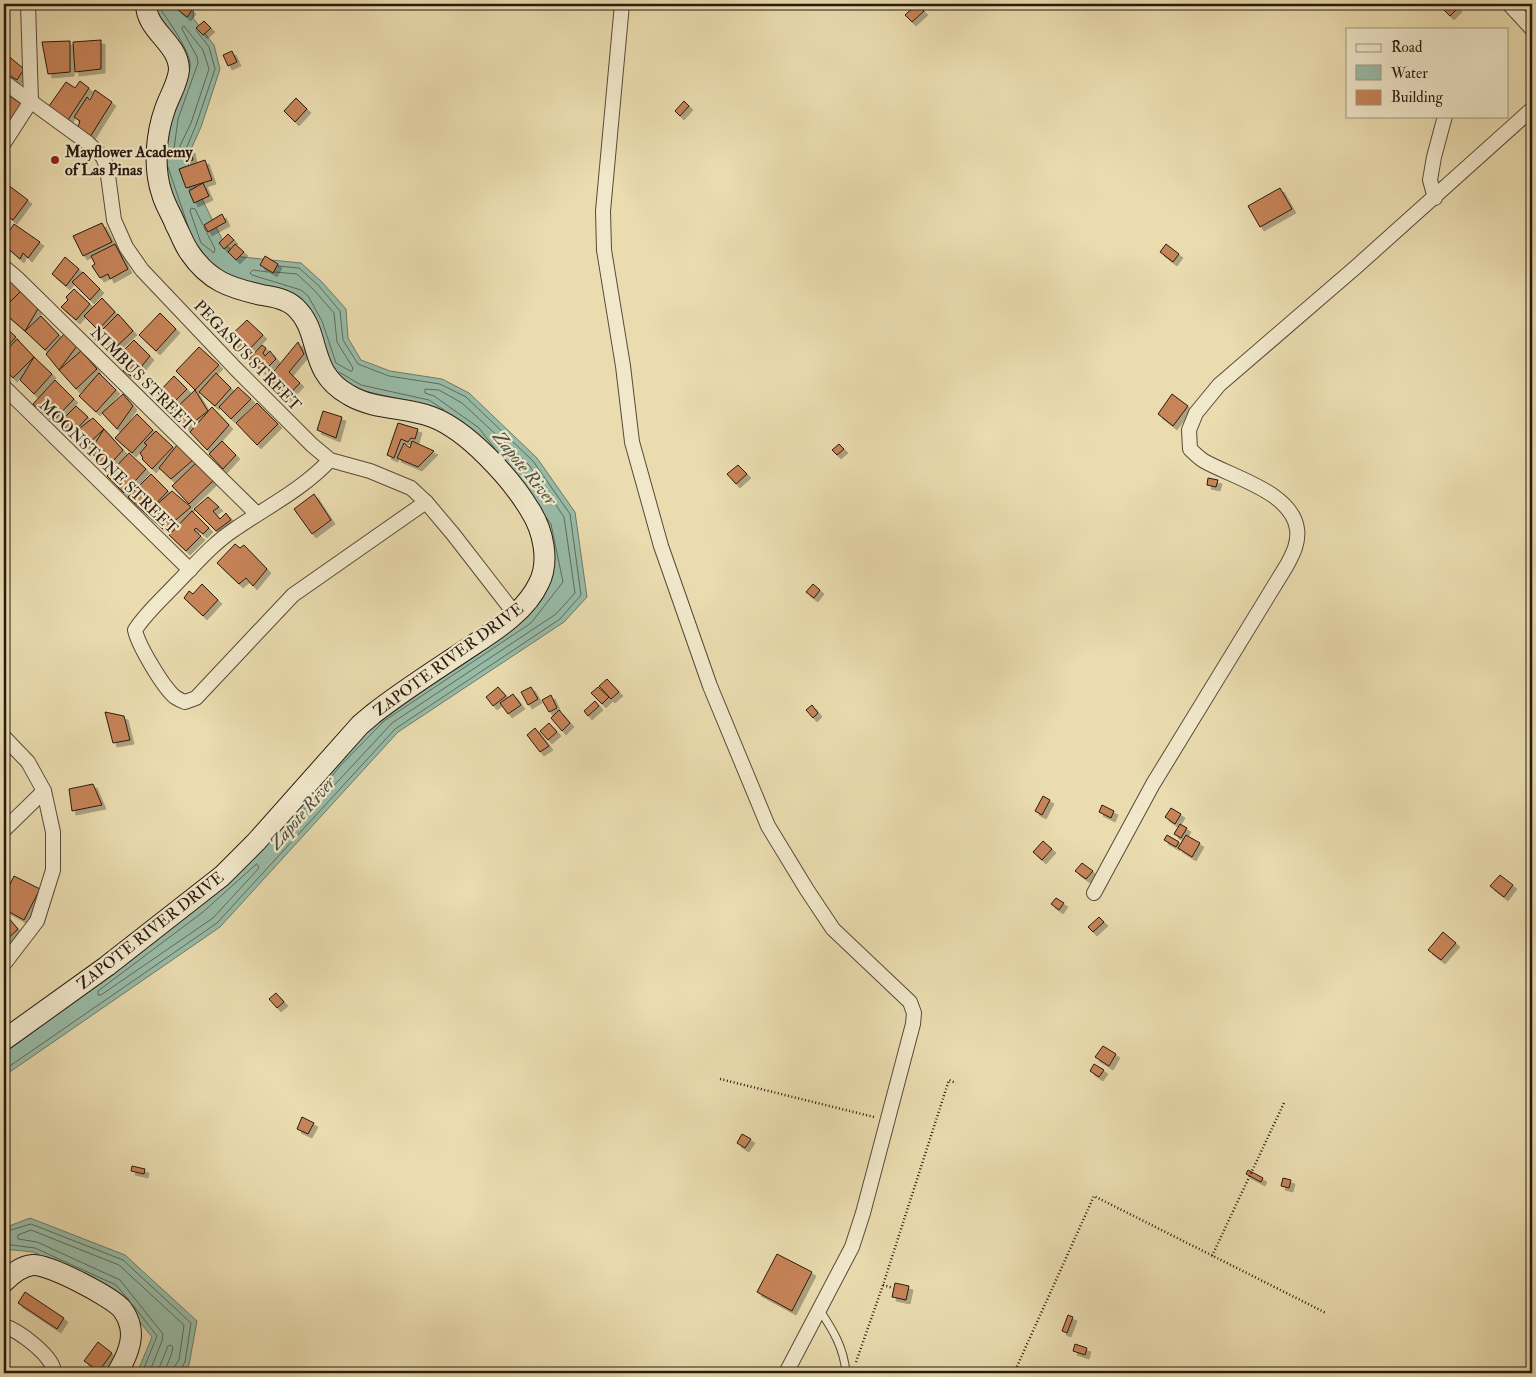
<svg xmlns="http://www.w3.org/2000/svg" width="1536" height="1377" font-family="'IM FELL Double Pica',serif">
  <defs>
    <filter id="shadow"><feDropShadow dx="4" dy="4" stdDeviation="0" flood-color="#0004"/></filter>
  </defs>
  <rect width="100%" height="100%" fill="#eadcaf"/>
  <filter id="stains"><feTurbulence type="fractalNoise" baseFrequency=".004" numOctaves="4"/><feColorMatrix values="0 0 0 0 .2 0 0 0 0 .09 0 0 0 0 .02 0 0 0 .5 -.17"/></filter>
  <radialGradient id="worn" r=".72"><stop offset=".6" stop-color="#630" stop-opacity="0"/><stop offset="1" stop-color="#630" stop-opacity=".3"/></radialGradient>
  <g fill="#98bca8" stroke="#6b7b6b">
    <polygon points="152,4 194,4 193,18 214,45 220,69 201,127 187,158 192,179 225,245 242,257 301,263 322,282 346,309 348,338 361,360 390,371 442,379 469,393 537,458 575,512 587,597 564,622 398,732 220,927 4,1076 4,1048 196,904 377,712 522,616 552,579 540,527 472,436 428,405 359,390 327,371 312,326 223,278 191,249 160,160 167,117 171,33"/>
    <polygon points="30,1218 125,1255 197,1321 189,1365 183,1373 137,1373 152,1337 114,1290 33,1252 4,1249 4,1228"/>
  </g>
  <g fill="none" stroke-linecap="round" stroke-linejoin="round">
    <g stroke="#606a5c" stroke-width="1">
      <path d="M157,4c8,12 37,51 33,64"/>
      <polygon points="184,26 203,50 209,69 191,123 178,150 176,152 174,149 178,119 198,63 197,57 182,29"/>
      <polyline points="186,149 196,125 215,69 209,47 196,30"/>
      <polyline points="168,167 188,226"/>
      <polyline points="203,225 195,209 191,208 190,211 201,243 214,253 215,249 204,227"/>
      <polyline points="268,272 253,270 250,273 252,275 301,290 308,296 322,321 336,363 350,371 352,371 353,368 337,342 334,313 314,290 297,274 275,272"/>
      <polyline points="339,372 361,385 429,400 444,410"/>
      <polyline points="495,449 479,428 434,396 425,393 425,389 439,390 462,403 529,465 564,517 575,593 556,614 392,723 291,832 288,833 288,829 341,765 384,721 531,623 563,582 551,524 546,517"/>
      <polygon points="257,864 259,868 213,918 101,995 98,995 98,991 203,912"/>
      <polyline points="4,1070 217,923 395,729 560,619 581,595 570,514 533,461 466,397 440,384 389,376 358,364 343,340 340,311 319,286 299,268 278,266"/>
      <polyline points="4,1232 31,1224 123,1260 191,1323 185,1362 180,1370 179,1373"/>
      <polyline points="4,1244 35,1248 116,1285 129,1300"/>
      <polyline points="133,1305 157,1336 142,1373"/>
      <polyline points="149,1373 162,1341 163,1334 120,1280 37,1242 18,1239 18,1235 31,1230 119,1265 184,1325 179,1360 174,1367 173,1373"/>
      <path d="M157,1373l11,-27 3,-1 2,2c-1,10 -7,17 -8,26"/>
    </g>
  </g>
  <g fill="#c78458" stroke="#27190f" filter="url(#shadow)">
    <polygon points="181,4 185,4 192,10 187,17 177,9"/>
    <polygon points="917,4 924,11 912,22 905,15"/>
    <polygon points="1445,4 1454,4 1458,8 1450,16 1441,7"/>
    <polygon points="204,21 211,28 203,35 196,28"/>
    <polygon points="101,40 101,69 75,72 73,42"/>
    <polygon points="70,41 70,72 48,74 42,42"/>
    <polygon points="232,51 237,62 228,66 223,55"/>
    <polygon points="6,54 24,69 17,80 4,72 4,57"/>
    <polygon points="80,81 89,88 68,120 49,106 66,82 75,88"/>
    <polygon points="95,90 112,102 90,137 77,129 80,121 74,117 87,97 90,100"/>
    <polygon points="4,92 23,105 5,130 4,128"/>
    <polygon points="296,98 307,109 295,122 284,111"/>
    <polygon points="684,101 689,106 680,116 675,111"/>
    <polygon points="191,149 193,160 187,161 184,151"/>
    <polygon points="205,160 212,180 186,188 179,169"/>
    <polygon points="4,182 28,200 13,220 4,213"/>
    <polygon points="203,183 209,196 194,203 189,191"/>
    <polygon points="1280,188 1292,209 1260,227 1248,206"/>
    <polygon points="222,214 226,222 208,232 204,225"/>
    <polygon points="102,223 112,242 83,256 73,236"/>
    <polygon points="14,224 40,242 28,258 23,253 20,259 4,245 4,239"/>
    <polygon points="228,234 234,240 224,249 219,243"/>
    <polygon points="115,244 128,269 110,279 108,274 100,278 92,266 95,264 91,256"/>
    <polygon points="235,244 244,252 236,260 228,252"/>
    <polygon points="1166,244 1179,254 1173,262 1160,252"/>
    <polygon points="265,256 278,264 273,273 260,265"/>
    <polygon points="65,257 79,269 66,286 52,274"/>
    <polygon points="83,272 100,289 90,300 72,282"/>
    <polygon points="4,274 23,289 4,308"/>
    <polygon points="23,289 39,307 25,331 4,313 4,308"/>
    <polygon points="74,289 90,304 76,320 61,307 68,300 66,297"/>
    <polygon points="102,298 115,312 98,330 84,316"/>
    <polygon points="160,313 176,329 156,351 139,335"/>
    <polygon points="118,314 133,331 114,349 105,342 102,346 94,338"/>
    <polygon points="41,316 59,335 45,350 25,331"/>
    <polygon points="247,320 263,335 244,355 226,340"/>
    <polygon points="4,326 16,337 4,350"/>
    <polygon points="65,333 77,346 59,370 46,354"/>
    <polygon points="17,339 34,357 13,378 4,369 4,353"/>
    <polygon points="134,340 150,356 133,377 123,371 128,366 118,356"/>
    <polygon points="298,342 304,354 289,372 300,383 285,399 265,382"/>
    <polygon points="262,345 266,348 263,353 265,356 270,351 276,359 263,372 249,359"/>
    <polygon points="199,347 219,365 195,390 176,371"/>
    <polygon points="81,351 97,369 76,389 59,370"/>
    <polygon points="34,357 52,374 34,394 20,380"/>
    <polygon points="99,373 116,390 96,412 79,396"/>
    <polygon points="216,373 231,388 215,406 199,392"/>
    <polygon points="174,376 187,389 170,406 158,393"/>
    <polygon points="55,380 74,399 53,421 33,404"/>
    <polygon points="238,387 251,399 231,419 219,407"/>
    <polygon points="195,390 208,411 186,428 172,412"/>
    <polygon points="123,394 133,406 117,429 102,413"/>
    <polygon points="1172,394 1188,406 1173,426 1158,414"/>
    <polygon points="257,403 278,424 257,445 236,423"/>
    <polygon points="76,406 88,417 72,434 60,422"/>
    <polygon points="212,407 229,425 207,450 190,432"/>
    <polygon points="323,411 342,417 336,438 317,430"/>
    <polygon points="137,414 153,430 132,453 115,438"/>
    <polygon points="93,418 104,429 86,446 72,434"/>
    <polygon points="398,423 418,429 415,439 411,438 408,442 401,439 394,458 387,455"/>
    <polygon points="104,429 123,450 106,469 90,451"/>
    <polygon points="156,431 173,447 152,469 142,459 143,458 140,453 147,445 144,443"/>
    <polygon points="222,441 236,455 223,469 209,454"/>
    <polygon points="412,441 434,451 418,467 397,458 404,443 410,448"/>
    <polygon points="839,444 844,449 837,455 832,450"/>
    <polygon points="177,445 193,460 171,479 159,468"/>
    <polygon points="129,453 146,469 124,493 107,476"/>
    <polygon points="199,460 216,478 189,504 172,486"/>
    <polygon points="738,465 747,474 736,484 727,474"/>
    <polygon points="151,474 168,491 146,514 128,497"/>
    <polygon points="1208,478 1218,480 1216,487 1207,485"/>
    <polygon points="172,491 191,507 164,530 146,514"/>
    <polygon points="314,494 331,520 312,534 294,509"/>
    <polygon points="208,497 219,507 213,511 220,519 226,513 231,520 216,531 194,509"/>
    <polygon points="192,511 209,528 203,534 196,528 194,530 201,536 186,551 169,535"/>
    <polygon points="235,544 240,548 244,545 267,569 253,586 246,578 239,584 217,563"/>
    <polygon points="202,584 218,600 203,616 184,598 189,591 193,594"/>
    <polygon points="813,584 820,590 814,598 806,592"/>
    <polygon points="607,679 619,692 611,699 599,686"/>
    <polygon points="498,687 506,696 493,706 486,697"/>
    <polygon points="531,687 538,699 528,705 521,692"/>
    <polygon points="598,687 609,697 602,704 591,693"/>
    <polygon points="513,694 521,705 508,714 500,703"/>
    <polygon points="551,695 557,708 549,712 542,700"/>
    <polygon points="595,701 599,706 588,716 584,711"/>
    <polygon points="812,705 818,713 813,718 806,710"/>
    <polygon points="559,710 570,723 562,731 551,718"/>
    <polygon points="105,712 124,716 130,740 113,743"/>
    <polygon points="549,723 557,732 548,740 540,731"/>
    <polygon points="535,728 549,746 540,752 527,735"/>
    <polygon points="93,784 102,805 72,811 69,789"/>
    <polygon points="1043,796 1050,800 1042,815 1035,811"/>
    <polygon points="1102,805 1114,811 1111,818 1099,812"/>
    <polygon points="1171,808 1181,814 1175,824 1165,817"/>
    <polygon points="1180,824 1187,828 1181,838 1174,834"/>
    <polygon points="1167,835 1179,842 1176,847 1164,840"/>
    <polygon points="1186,835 1200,843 1192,857 1178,848"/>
    <polygon points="1043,841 1052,849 1042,860 1033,852"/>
    <polygon points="1082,863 1093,871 1086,879 1075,871"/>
    <polygon points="1500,875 1513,885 1504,897 1490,886"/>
    <polygon points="14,876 40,889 24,920 4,909 4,897"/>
    <polygon points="1056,898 1064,903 1059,910 1051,904"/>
    <polygon points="4,913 18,929 4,942"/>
    <polygon points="1099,917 1104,922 1093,932 1088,927"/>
    <polygon points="1443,932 1456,943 1441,960 1428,950"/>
    <polygon points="276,993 284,1002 277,1008 269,999"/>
    <polygon points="1103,1046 1116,1054 1109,1066 1095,1057"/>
    <polygon points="1094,1064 1104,1070 1099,1077 1090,1071"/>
    <polygon points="302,1117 314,1123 308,1134 297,1129"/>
    <polygon points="742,1134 751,1139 745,1148 737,1143"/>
    <polygon points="132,1166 145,1169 144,1174 131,1171"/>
    <polygon points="1248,1170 1263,1178 1261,1182 1246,1174"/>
    <polygon points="1283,1178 1291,1180 1289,1188 1281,1186"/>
    <polygon points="777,1254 812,1272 792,1311 757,1292"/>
    <polygon points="895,1283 909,1286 906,1300 892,1297"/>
    <polygon points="25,1292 64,1318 57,1329 18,1303"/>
    <polygon points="1068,1315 1073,1317 1067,1333 1062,1331"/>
    <polygon points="98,1342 112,1353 99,1371 84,1361"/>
    <polygon points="1075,1344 1087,1348 1085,1355 1073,1351"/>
  </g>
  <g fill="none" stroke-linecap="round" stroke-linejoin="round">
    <g stroke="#584a37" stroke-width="9">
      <path id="lane" d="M819,1309c14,21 25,39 27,64"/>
    </g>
    <g stroke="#584a37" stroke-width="16">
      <g id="street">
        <polyline points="622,4 603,211 604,250 623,366 632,442 661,546 710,686 768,826 807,890 833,929 910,1002 914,1013 913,1024 863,1213 852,1247 786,1373"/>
        <polyline points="1509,4 1532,29"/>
        <polyline points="4,82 88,143 103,157 107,168 114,220 126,247 142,270 236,369 312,445 330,460 370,471 411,488 426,502 453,534 515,614"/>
        <polyline points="4,143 31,101 28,4"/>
        <polyline points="1435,198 1430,180 1434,157 1445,116"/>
        <polyline points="4,267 17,278 257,514"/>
        <polyline points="4,387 190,570"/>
        <path d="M330,460c-27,29 -63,47 -95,69 -23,15 -40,36 -59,55 -14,15 -30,29 -41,46 3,15 28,57 40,67 3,2 7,4 10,5l11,-4 97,-103 133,-93"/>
        <polyline points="4,737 28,762 44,791 53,832 53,870 37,921 4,964"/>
        <polyline points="4,830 44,791"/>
        <path d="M1094,893l59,-109 134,-219c6,-11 12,-23 10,-36 -5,-37 -65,-52 -93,-68 -5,-3 -10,-8 -14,-12l-1,-19 7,-17 23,-28 137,-118 176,-158"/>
        <path d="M4,1326c14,4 51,31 50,47"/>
      </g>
    </g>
    <g stroke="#27190f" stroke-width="22">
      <g id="secondary">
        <path d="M4,1040l103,-74 115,-90 34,-34 104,-117 13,-11c28,-22 58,-41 88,-61 28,-19 63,-38 78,-70 11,-22 4,-53 -9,-73 -19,-32 -63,-80 -98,-93 -26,-10 -58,-7 -83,-22 -43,-24 -26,-62 -54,-88 -9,-8 -21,-10 -33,-12 -32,-7 -53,-14 -72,-42 -6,-8 -9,-18 -14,-27 -4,-11 -11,-21 -14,-32 -9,-26 -6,-60 3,-85 4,-12 13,-26 14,-39 0,-27 -33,-39 -33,-66"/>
        <path d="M4,1282c8,-8 17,-16 29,-17 16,-1 79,32 89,44 3,4 7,12 8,17 4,16 -5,34 -13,47"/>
      </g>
    </g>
    <g stroke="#27190f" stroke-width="2.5" stroke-dasharray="1 2.5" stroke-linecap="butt">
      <polyline points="720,1079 874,1117"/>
      <polyline points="1212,1256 1284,1103"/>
      <polyline points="883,1285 893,1288"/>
      <polyline points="856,1362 883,1285 949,1080 956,1083"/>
      <polyline points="1014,1373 1094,1196 1326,1313"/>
    </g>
    <use href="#lane" stroke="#f1e8cb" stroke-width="7"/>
    <use href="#street" stroke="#f1e8cb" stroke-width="14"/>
    <use href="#secondary" stroke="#f1e8cb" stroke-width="20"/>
  </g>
  <circle fill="#8f2418" stroke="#f1e8cb" stroke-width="2" cx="55" cy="160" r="5"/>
  <g text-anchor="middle" stroke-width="4.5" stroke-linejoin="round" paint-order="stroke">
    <g font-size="16" font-weight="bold" fill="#27190f" stroke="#f1e8cb" text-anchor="start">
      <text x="65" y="157">Mayflower Academy<tspan x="65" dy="18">of Las Pinas</tspan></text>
    </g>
    <g font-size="16" fill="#27190f" stroke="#f1e8cb">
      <text transform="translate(248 355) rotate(46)" y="6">PEGASUS STREET</text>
      <text transform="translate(143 378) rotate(45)" y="6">NIMBUS STREET</text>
      <text transform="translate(109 466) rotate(44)" y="6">MOONSTONE STREET</text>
      <text transform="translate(448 659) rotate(-36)" y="6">ZAPOTE RIVER DRIVE</text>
      <text transform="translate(150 930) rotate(-38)" y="6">ZAPOTE RIVER DRIVE</text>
    </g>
    <g font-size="18" font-style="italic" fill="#4f5245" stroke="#f1e8cb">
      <text transform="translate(525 468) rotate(51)" y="6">Zapote River</text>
      <text transform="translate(302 813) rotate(-49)" y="6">Zapote River</text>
    </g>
  </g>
  <rect width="1536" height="1377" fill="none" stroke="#eadcaf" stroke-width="20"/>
  <rect x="5" y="5" width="1526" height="1367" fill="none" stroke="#27190f" stroke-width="2.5"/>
  <rect x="10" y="10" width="1516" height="1357" fill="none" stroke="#27190f"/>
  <rect x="1346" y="28" width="162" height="90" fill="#f1e8cb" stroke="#a09580"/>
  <rect x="1356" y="44" width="25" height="8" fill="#f1e8cb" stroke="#a09580"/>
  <text x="1391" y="52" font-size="15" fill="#27190f">Road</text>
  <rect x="1356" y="65" width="25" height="15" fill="#98bca8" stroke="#a09580"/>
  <text x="1391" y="78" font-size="15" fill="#27190f">Water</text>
  <rect x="1356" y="90" width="25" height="15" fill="#c78458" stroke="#a09580"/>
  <text x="1391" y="102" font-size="15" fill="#27190f">Building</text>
  <rect width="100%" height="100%" filter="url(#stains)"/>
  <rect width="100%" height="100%" fill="url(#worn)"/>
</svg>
